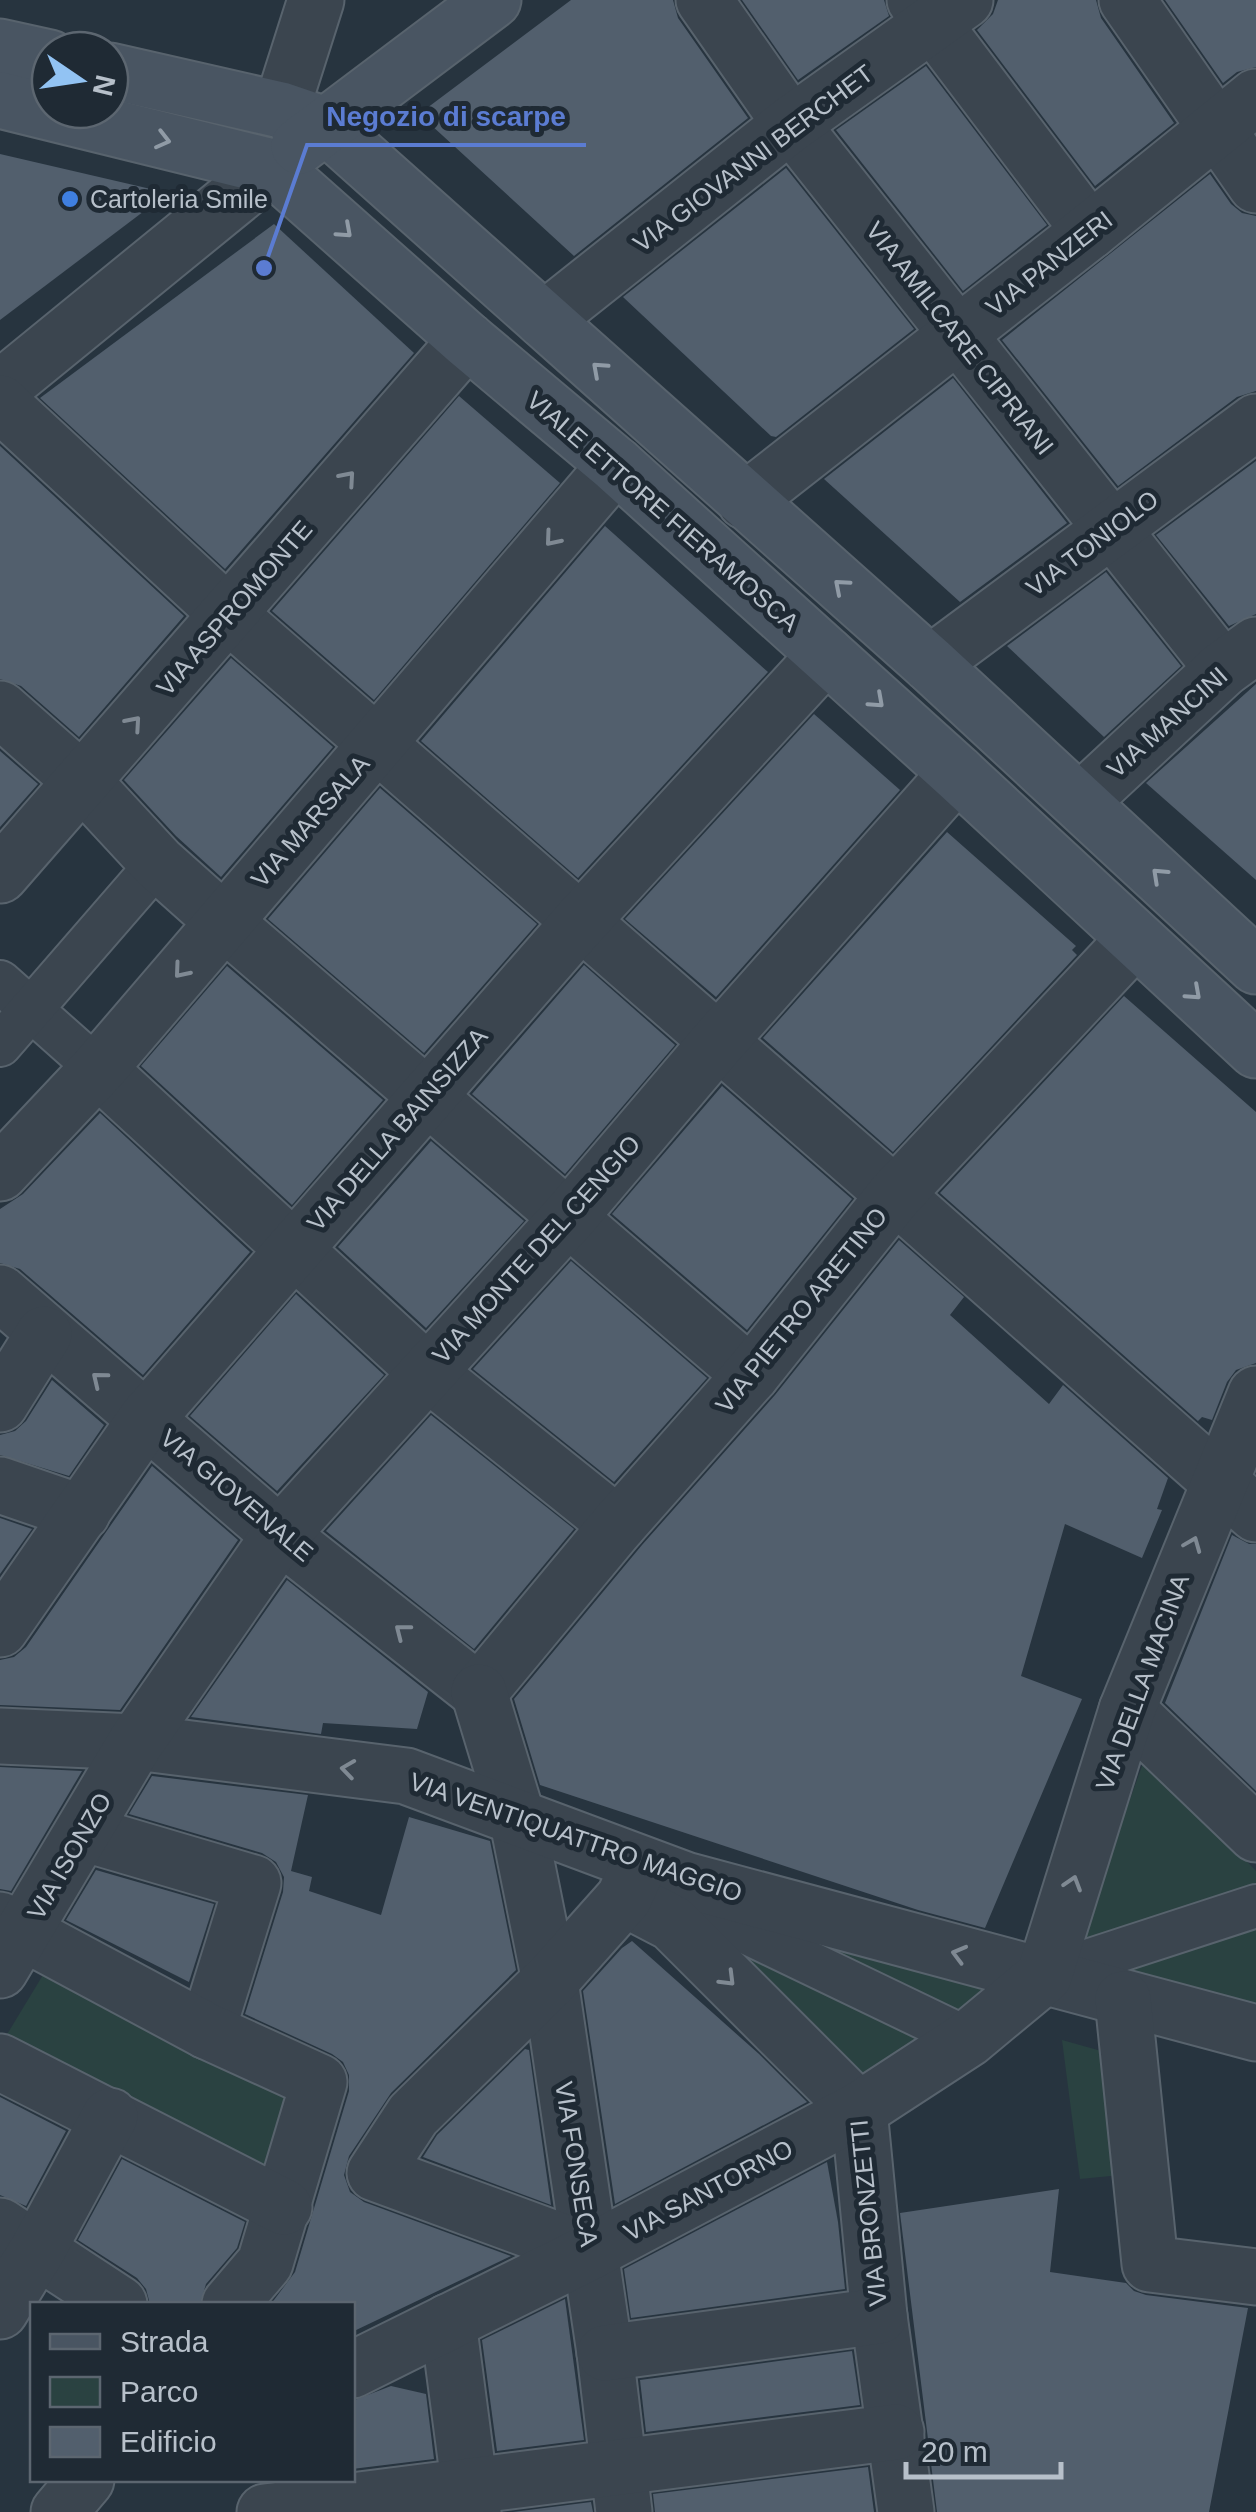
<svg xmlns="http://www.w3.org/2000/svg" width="1256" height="2512" font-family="Arial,sans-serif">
  <rect width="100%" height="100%" fill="#27343f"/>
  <g fill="#2a4241">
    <polygon points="1146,1755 1256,1871 1256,2019 1069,1968"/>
    <polygon points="676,1912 1017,1981 863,2078"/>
    <polygon points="46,1970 300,2097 275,2175 3,2041"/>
    <polygon points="1062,2040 1105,2052 1121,2175 1080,2179"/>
  </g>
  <g fill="#525f6d">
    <polygon points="571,0 673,0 678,18 748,118 574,256 419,114"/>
    <polygon points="742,0 884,0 889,16 798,80"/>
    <polygon points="998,0 1096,0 1101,18 1174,123 1095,186 977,30 993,14"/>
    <polygon points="1165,0 1256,0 1256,67 1237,72 1223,83"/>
    <polygon points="926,66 1047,225 963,291 836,130"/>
    <polygon points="0,154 168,193 0,320"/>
    <polygon points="786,168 914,329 776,437 771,436 623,297"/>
    <polygon points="1210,174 1231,204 1242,213 1256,216 1256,391 1237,397 1118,486 1002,340"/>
    <polygon points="274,224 414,353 225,569 40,398"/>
    <polygon points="953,378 1067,523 960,602 824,479"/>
    <polygon points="459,396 560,483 374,700 272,611"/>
    <polygon points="0,446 184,616 79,737 21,686 0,679"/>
    <polygon points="1256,461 1256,614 1229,626 1156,535"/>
    <polygon points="605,526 768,672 578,878 421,741"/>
    <polygon points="1106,572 1181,666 1104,737 1007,646"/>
    <polygon points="231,658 333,747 221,877 176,836 124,780"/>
    <polygon points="1256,684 1256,880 1146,783"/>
    <polygon points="814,714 900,790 716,997 625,919"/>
    <polygon points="0,751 38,784 0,827"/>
    <polygon points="380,788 537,924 424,1053 268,919"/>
    <polygon points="947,832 1076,946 1072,950 1077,955 893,1152 763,1038"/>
    <polygon points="584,965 675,1045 565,1174 472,1094"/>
    <polygon points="227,966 383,1100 292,1205 141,1066"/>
    <polygon points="1124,996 1256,1112 1256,1363 1236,1370 1227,1382 1212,1420 1202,1417 1198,1421 940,1193"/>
    <polygon points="722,1086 852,1199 747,1330 612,1214"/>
    <polygon points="100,1113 250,1252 143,1375 20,1269 0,1263 0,1209 23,1194"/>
    <polygon points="431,1141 524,1221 426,1328 338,1247"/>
    <polygon points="899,1240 964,1297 950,1315 1049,1404 1063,1385 1168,1478 1157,1509 1162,1510 1142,1558 1065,1524 1021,1676 1082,1699 985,1928 918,1910 540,1785 514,1699 642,1545 775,1395"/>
    <polygon points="571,1261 707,1378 614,1482 473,1369"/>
    <polygon points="296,1294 384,1375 277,1491 190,1416"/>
    <polygon points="52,1380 104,1425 69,1476 0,1455 0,1435 15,1431 26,1421"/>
    <polygon points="431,1415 574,1529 474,1649 326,1531"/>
    <polygon points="152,1466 238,1540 120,1710 0,1705 0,1660 14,1657 26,1647"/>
    <polygon points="0,1518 32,1529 0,1574"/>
    <polygon points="1232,1535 1249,1544 1256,1544 1256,1791 1165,1703"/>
    <polygon points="287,1580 428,1692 417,1729 323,1723 321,1734 191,1717"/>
    <polygon points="0,1767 82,1771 11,1891 0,1889"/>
    <polygon points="152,1776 308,1795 291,1871 312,1877 309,1891 381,1915 409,1817 490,1841 516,1970 391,2093 349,2156 344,2175 350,2192 364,2202 511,2256 352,2332 352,2304 271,2304 295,2272 349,2091 349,2075 343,2062 332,2054 245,2014 283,1892 284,1877 276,1862 262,1853 129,1814"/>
    <polygon points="96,1870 214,1904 189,1982 66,1920"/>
    <polygon points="632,1941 759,2054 807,2102 615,2204 583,1991 622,1948"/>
    <polygon points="525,2049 529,2050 551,2205 423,2157 437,2135"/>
    <polygon points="0,2097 66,2131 26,2206 0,2195"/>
    <polygon points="122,2159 245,2222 237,2248 206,2284 200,2304 150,2304 146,2289 137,2278 78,2240"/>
    <polygon points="827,2162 838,2222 845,2289 631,2318 624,2269"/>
    <polygon points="1059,2189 1050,2272 1126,2283 1134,2291 1146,2295 1248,2308 1209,2512 937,2512 900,2213"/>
    <polygon points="565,2299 584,2440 497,2451 482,2340"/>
    <polygon points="852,2351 860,2405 646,2432 640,2380"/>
    <polygon points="391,2386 426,2394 434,2459 352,2469 352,2401"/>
    <polygon points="868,2467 874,2512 655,2512 653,2494"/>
    <polygon points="591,2502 593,2512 513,2512"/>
  </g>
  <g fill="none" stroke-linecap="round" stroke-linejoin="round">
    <g stroke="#58636d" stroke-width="46">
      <g id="pedestrian">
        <polyline points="0,982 98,1069"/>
        <polyline points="0,1045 158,863"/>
        <polyline points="679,1900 968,2039"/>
        <polyline points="1038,1977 1256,1906"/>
      </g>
    </g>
    <g stroke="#58636d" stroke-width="59">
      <g id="minor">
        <polyline points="704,0 791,124 1223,669"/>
        <polyline points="915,0 1090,231"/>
        <polyline points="1127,0 1256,185"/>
        <polyline points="281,110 316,0"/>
        <polyline points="544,320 791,124 965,0"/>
        <polyline points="0,389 272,167"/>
        <polyline points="0,403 229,615 895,1195 1256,1514"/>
        <polyline points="745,501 1090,231 1256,97"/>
        <polyline points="930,664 1256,422"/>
        <polyline points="0,709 83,782 158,863 223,921 751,1375"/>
        <polyline points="1080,802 1223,669 1256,645"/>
        <polyline points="0,875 467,340"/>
        <polyline points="98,1069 427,1372 618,1525"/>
        <polyline points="0,1173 98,1069 616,465"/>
        <polyline points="0,1293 280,1535 479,1692"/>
        <polyline points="0,1404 44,1334"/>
        <polyline points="0,1485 82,1513"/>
        <polyline points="0,1629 147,1418 580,922 826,655"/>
        <polyline points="479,1692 618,1525 751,1375 895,1195 1135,939"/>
        <polyline points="479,1692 517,1817 550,1981 605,2353 624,2512"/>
        <polyline points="1127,1710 1256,1834"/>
        <polyline points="0,1736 136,1742 406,1776 685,1880 1256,2033"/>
        <polyline points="83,1833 253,1883 207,2031"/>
        <polyline points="624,1898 672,1923 859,2110 879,2316 906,2512"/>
        <polyline points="0,1920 207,2031 319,2082 265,2263 230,2304"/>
        <polyline points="0,1970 136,1742 280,1535 569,1217 717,1043 957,773"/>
        <polyline points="1123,1999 1150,2264 1256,2277"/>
        <polyline points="0,2062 284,2207"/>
        <polyline points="0,2226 119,2304"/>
        <polyline points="590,2252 375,2173 413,2115 550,1981 624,1898 638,1867"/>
        <polyline points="0,2311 38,2249 110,2116"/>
        <polyline points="448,2322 473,2512"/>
        <polyline points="605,2353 879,2316"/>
        <polyline points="352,2370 590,2252 859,2110 968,2039 1044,1976 1127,1710 1256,1394"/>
        <polyline points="59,2512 86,2480"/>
        <polyline points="265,2512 896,2432"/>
      </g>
    </g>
    <g stroke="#58636d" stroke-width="59">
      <g id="secondary">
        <polyline points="0,47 50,58"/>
        <polyline points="110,71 281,110 325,125 930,664 1256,966"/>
        <polyline points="0,100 272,167 467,340 616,465 957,773 1256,1050"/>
        <polyline points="299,146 493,0"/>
      </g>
    </g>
    <use href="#pedestrian" stroke="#3b454f" stroke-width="42"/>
    <use href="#minor" stroke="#3b454f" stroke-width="55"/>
    <use href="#secondary" stroke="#495562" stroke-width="55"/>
  </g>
  <defs><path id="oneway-chevron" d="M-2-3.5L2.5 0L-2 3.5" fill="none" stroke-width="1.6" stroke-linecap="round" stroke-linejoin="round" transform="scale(2.5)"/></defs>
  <g stroke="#909ba6">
    <use href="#oneway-chevron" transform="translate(163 140) rotate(14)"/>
    <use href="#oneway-chevron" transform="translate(345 231) rotate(42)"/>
    <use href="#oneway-chevron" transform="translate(599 369) rotate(-138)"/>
    <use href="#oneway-chevron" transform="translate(841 586) rotate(-139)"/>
    <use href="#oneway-chevron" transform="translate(877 701) rotate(42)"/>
    <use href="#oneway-chevron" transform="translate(1159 875) rotate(-137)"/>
    <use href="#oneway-chevron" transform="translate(1194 993) rotate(42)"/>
  </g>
  <g stroke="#7f8993">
    <use href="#oneway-chevron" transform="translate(348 478) rotate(-49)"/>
    <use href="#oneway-chevron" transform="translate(552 539) rotate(130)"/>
    <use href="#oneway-chevron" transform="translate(134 723) rotate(-49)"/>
    <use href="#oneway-chevron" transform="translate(181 971) rotate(130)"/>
    <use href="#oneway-chevron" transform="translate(99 1379) rotate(-141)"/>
    <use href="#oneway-chevron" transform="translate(1193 1544) rotate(-68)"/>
    <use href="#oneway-chevron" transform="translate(402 1631) rotate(-142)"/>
    <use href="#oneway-chevron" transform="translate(348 1769) rotate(-172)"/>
    <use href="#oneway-chevron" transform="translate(1073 1883) rotate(-73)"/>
    <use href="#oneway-chevron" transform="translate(959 1954) rotate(-165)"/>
    <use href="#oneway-chevron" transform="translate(728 1979) rotate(45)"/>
  </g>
  <circle fill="#3f7fe0" stroke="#1f2a34" stroke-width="4" cx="70" cy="199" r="10"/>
  <g text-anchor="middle" stroke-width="10" stroke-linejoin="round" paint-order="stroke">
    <g font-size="25" fill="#b7c0ca" stroke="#1f2a34">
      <text transform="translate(753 158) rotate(-37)" y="9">VIA GIOVANNI BERCHET</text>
      <text transform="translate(1049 263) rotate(-38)" y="9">VIA PANZERI</text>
      <text transform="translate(960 338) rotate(52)" y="9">VIA AMILCARE CIPRIANI</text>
      <text transform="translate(663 511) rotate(41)" y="9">VIALE ETTORE FIERAMOSCA</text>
      <text transform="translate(1092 543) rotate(-37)" y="9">VIA TONIOLO</text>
      <text transform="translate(234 608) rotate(-49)" y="9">VIA ASPROMONTE</text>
      <text transform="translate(1167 722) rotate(-42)" y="9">VIA MANCINI</text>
      <text transform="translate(310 821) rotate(-49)" y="9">VIA MARSALA</text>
      <text transform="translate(397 1129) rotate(-49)" y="9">VIA DELLA BAINSIZZA</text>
      <text transform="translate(536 1249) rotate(-48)" y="9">VIA MONTE DEL CENGIO</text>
      <text transform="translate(801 1310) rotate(-51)" y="9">VIA PIETRO ARETINO</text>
      <text transform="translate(237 1495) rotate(40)" y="9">VIA GIOVENALE</text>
      <text transform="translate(1142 1682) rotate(-70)" y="9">VIA DELLA MACINA</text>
      <text transform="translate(576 1837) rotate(19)" y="9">VIA VENTIQUATTRO MAGGIO</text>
      <text transform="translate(69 1856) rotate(-60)" y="9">VIA ISONZO</text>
      <text transform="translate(577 2164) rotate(81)" y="9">VIA FONSECA</text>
      <text transform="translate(708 2190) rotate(-28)" y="9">VIA SANTORNO</text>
      <text transform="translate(868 2213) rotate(-96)" y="9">VIA BRONZETTI</text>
    </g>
    <g font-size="25" fill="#b7c0ca" stroke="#1f2a34" text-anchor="start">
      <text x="90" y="208">Cartoleria Smile</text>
    </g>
  </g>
  <path fill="none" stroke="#5b7cd2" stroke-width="4" d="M264 268L307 145H586"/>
  <circle fill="#5b7cd2" stroke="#1f2a34" stroke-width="4" cx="264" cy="268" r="10"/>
  <g font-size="28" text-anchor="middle" font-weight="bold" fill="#5b7cd2" stroke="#1f2a34" stroke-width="10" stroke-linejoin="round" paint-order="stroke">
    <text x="446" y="126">Negozio di scarpe</text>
  </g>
  <rect x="30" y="2302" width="325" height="180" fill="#1f2a34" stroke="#5c6670" stroke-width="2.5"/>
  <rect x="50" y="2334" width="50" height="15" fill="#495562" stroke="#5c6670" stroke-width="2.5"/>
  <text x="120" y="2352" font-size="30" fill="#b7c0ca">Strada</text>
  <rect x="50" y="2377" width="50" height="30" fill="#2a4241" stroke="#5c6670" stroke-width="2.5"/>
  <text x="120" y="2402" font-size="30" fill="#b7c0ca">Parco</text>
  <rect x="50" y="2427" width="50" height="30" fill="#525f6d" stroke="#5c6670" stroke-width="2.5"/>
  <text x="120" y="2452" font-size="30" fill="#b7c0ca">Edificio</text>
  <g transform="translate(80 80) rotate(103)"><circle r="48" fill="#1f2a34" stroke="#5c6670" stroke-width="2.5"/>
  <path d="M0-8L18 38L0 25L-18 38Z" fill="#92c3f3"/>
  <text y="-15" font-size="28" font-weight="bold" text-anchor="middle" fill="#b7c0ca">N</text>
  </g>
  <path d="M906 2462v15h155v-15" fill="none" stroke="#b7c0ca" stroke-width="5"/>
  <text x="921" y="2462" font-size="30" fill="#b7c0ca" stroke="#1f2a34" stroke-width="8" paint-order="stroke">20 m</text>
</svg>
